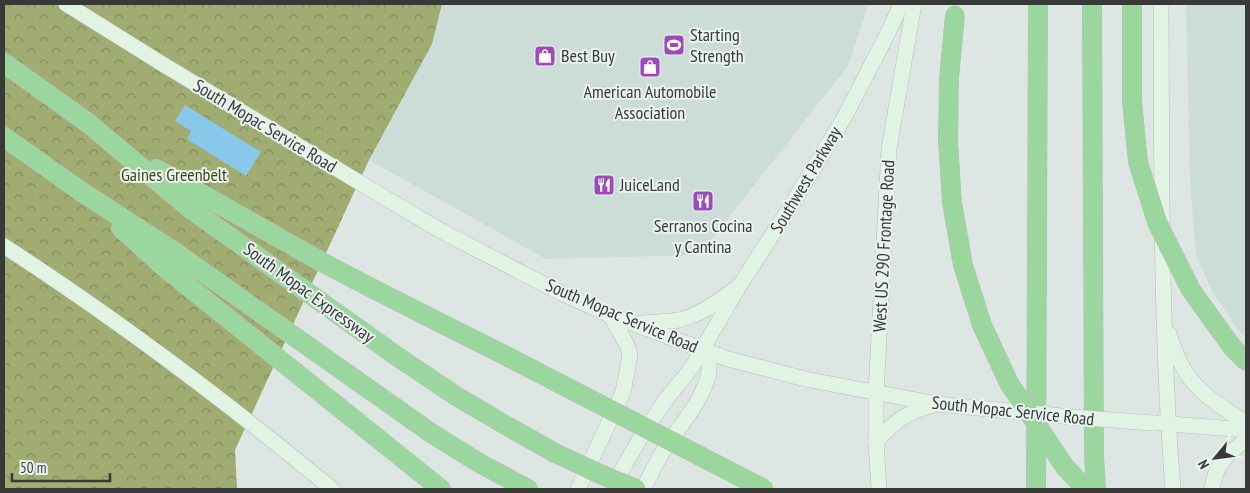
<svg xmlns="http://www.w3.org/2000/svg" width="1250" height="493" font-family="'PT Sans Narrow',sans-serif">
  <defs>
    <pattern id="forest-crowns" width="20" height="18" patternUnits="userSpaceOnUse" patternTransform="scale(1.25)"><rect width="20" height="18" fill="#a0ac71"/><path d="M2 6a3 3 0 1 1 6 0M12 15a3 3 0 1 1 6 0" fill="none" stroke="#838d5e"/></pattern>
  </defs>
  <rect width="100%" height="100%" fill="#dde6e3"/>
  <g fill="#ccddd7">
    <polygon points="442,4 869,4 848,66 699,255 546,259 369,160 432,44"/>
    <polygon points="1186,4 1246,4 1246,339 1239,331 1212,291 1196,254 1190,183"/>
  </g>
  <polygon fill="url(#forest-crowns)" points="4,4 442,4 432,44 369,160 235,450 237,489 4,489"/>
  <polygon fill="#88c9eb" points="185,105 261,152 246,176 187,139 191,131 175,121"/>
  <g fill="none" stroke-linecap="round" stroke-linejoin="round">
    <g stroke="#b6bebb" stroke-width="16">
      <g id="secondary">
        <polyline points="66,4 164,65 377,193 443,232 561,293 610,315 728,359 805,379 937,404"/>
        <path d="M1161,4c1,161 -1,324 12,485"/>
        <path d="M4,246c114,74 223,156 328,243"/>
        <path d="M640,323c13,-1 26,-1 39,-3 21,-5 38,-18 55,-30"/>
        <path d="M1169,334c3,9 6,18 10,26 14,31 40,45 67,63"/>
        <polyline points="1158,423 1246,430"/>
        <path d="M876,442c19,-21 29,-29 57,-37"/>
        <polyline points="578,489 623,392 628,366 630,354 627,345 610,315"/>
        <polyline points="612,489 619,475 641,437 667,398 690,370 702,350 738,288 787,212 844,118 890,29 901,4"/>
        <path d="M643,489c7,-13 14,-28 22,-41 14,-21 47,-59 44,-84 0,-5 -4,-10 -7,-14"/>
        <polyline points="879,489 876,442 876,393 889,149 914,4"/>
        <path d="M1212,489c3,-24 15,-35 34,-49"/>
      </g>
    </g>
    <g stroke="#bfc0c0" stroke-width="20">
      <g id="highway">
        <polyline points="1092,4 1094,455 1096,489"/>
        <polyline points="4,63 88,123 191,209 395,355 456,396 507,426 555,453"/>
        <polyline points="1132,101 1132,4"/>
        <polyline points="4,137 82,192 176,253 431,433 481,464 528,489"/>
        <path d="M156,169c60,32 119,68 179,100 57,30 116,59 173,88"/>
        <polyline points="121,228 164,267 441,489"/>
        <polyline points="1036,489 1038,4"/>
      </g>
    </g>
    <use href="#secondary" stroke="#e1f3e2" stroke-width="15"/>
    <use href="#highway" stroke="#9ad69d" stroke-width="19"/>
    <g stroke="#b6bebb" stroke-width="16" stroke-linecap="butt">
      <polyline id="secondary-bridge" points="937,404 1072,417 1153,423"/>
    </g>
    <g stroke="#bfc0c0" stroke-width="20" stroke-linecap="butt">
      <g id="highway-bridge">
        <polyline points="955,15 949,78 948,140 952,203 963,265 982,325 1009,383 1065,467 1086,489"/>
        <polyline points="1132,101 1138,162 1157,222 1191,290 1232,347 1246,361"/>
        <polyline points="508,357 764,489"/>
        <polyline points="555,453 600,474 636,489"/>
      </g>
    </g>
    <use href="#secondary-bridge" stroke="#e1f3e2" stroke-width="15"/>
    <use href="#highway-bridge" stroke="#9ad69d" stroke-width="19"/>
  </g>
  <defs>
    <g id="stadium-square" transform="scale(1.125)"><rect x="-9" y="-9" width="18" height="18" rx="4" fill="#9e4ab9" stroke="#ebf3f0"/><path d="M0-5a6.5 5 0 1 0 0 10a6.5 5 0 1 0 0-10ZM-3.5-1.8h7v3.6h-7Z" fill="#fff"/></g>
    <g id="shop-square" transform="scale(1.125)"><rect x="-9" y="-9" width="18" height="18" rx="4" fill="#9e4ab9" stroke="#ebf3f0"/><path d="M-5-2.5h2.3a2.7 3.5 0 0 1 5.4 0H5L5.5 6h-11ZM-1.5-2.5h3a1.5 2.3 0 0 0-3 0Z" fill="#fff"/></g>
    <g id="restaurant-square" transform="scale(1.125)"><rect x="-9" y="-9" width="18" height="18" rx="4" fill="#9e4ab9" stroke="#ebf3f0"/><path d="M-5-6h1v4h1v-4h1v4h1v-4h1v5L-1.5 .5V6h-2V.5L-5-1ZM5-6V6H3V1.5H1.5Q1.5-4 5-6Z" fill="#fff"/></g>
  </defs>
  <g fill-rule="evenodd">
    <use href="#stadium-square" x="674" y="45"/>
    <use href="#shop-square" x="545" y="56"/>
    <use href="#shop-square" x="650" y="67"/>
    <use href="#restaurant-square" x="604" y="185"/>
    <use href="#restaurant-square" x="703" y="201"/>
  </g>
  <g text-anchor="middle" stroke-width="4" stroke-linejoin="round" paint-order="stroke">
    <g font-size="18" fill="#373a39" stroke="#ebf3f0" text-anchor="start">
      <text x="690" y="41">Starting<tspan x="690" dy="21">Strength</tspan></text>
      <text x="561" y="62">Best Buy</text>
      <text x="650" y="98" text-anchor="middle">American Automobile<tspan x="650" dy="21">Association</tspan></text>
      <text x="620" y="191">JuiceLand</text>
      <text x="703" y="232" text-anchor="middle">Serranos Cocina<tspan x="703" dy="21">y Cantina</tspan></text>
    </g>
    <g font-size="18" fill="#373a39" stroke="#ebf3f0">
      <text transform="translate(265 126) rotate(31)" y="6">South Mopac Service Road</text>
      <text transform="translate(806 180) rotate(-59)" y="6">Southwest Parkway</text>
      <text transform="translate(884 246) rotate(-87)" y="6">West US 290 Frontage Road</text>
      <text transform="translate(309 293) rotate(36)" y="6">South Mopac Expressway</text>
      <text transform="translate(622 316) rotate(23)" y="6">South Mopac Service Road</text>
      <text transform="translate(1013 411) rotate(6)" y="6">South Mopac Service Road</text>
    </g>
    <g font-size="18" fill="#3e4518" stroke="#ebf3f0">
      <text x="174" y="181">Gaines Greenbelt</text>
    </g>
  </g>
  <rect width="1250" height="493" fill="none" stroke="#373a39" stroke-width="10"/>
  <g transform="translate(1215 458) rotate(241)" stroke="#ebf3f0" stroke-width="4" paint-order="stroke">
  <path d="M0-4L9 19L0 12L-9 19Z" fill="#373a39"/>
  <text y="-8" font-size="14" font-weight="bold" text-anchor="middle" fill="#373a39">N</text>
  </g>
  <path d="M12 473v8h98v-8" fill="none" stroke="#373a39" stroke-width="2.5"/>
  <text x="20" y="473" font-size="15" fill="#373a39" stroke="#ebf3f0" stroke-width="4" paint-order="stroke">50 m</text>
</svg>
